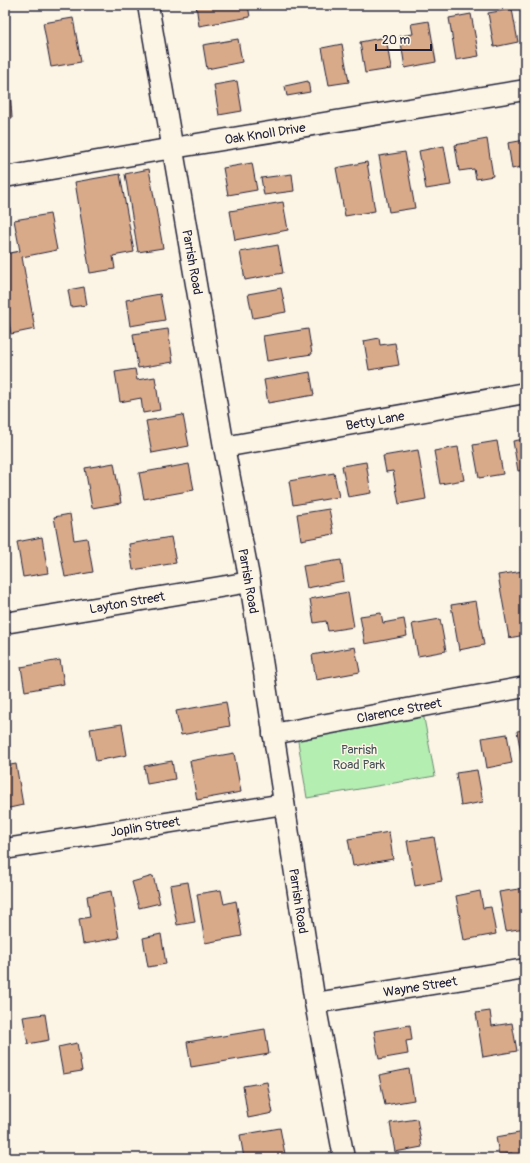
<svg xmlns="http://www.w3.org/2000/svg" width="530" height="1163" font-family="Pangolin,sans-serif">
  <rect width="100%" height="100%" fill="#fcf5e5"/>
  <filter id="ink" filterUnits="userSpaceOnUse"><feTurbulence type="fractalNoise" baseFrequency=".025" numOctaves="2"/><feDisplacementMap in="SourceGraphic" scale="8" xChannelSelector="R" yChannelSelector="G"/><feConvolveMatrix kernelMatrix="1 2 1 2 8 2 1 2 1" color-interpolation-filters="sRGB"/></filter>
  <g filter="url(#ink)">
    <polygon fill="#b5eeb1" stroke="#6c8876" points="423,713 435,776 307,798 297,735"/>
    <g fill="#d8aa8a" stroke="#22223b">
      <polygon points="196,5 248,5 250,17 199,26"/>
      <polygon points="512,9 518,42 494,47 488,13"/>
      <polygon points="471,14 479,56 456,60 449,18"/>
      <polygon points="73,18 81,62 51,67 43,23"/>
      <polygon points="429,21 436,62 405,68 400,36 413,34 411,24"/>
      <polygon points="386,37 391,69 365,73 360,42"/>
      <polygon points="238,39 242,62 207,69 203,45"/>
      <polygon points="342,44 349,82 329,85 322,48"/>
      <polygon points="237,81 242,111 219,115 214,85"/>
      <polygon points="308,81 310,92 287,96 285,86"/>
      <polygon points="10,89 12,118 5,118 5,90"/>
      <polygon points="487,139 493,176 476,179 474,169 459,171 455,145"/>
      <polygon points="525,140 525,166 512,169 508,143"/>
      <polygon points="444,146 451,185 426,189 419,151"/>
      <polygon points="405,152 415,208 389,212 379,156"/>
      <polygon points="367,162 375,211 345,216 336,168"/>
      <polygon points="252,163 257,190 228,195 223,168"/>
      <polygon points="149,169 163,248 138,252 125,174"/>
      <polygon points="120,174 134,252 113,256 115,269 90,273 75,182"/>
      <polygon points="292,174 294,191 264,195 261,178"/>
      <polygon points="283,202 288,230 235,240 230,211"/>
      <polygon points="50,214 57,250 22,257 35,329 11,334 5,301 5,254 20,251 14,220"/>
      <polygon points="278,245 283,273 245,280 240,252"/>
      <polygon points="84,287 87,305 71,307 68,290"/>
      <polygon points="281,288 286,312 253,318 248,294"/>
      <polygon points="160,294 165,320 130,326 126,300"/>
      <polygon points="168,329 173,362 138,368 133,334"/>
      <polygon points="308,329 312,354 267,361 263,336"/>
      <polygon points="379,338 380,345 395,343 399,365 369,370 364,341"/>
      <polygon points="135,369 137,380 155,377 160,410 143,413 141,398 120,402 115,372"/>
      <polygon points="310,372 314,395 268,403 264,380"/>
      <polygon points="183,415 189,446 152,453 146,421"/>
      <polygon points="525,439 525,470 518,471 513,441"/>
      <polygon points="497,441 503,474 479,478 473,445"/>
      <polygon points="458,447 464,480 440,484 434,451"/>
      <polygon points="418,450 426,499 399,504 393,471 386,472 383,456"/>
      <polygon points="366,462 371,493 348,497 342,466"/>
      <polygon points="114,463 121,503 92,508 85,468"/>
      <polygon points="189,464 194,490 144,499 139,473"/>
      <polygon points="334,473 339,497 293,505 289,481"/>
      <polygon points="329,509 334,534 301,540 297,514"/>
      <polygon points="70,514 74,540 87,538 93,572 65,577 54,517"/>
      <polygon points="42,537 48,573 23,577 17,542"/>
      <polygon points="171,537 176,563 133,570 129,544"/>
      <polygon points="341,560 344,581 307,588 303,566"/>
      <polygon points="523,571 525,582 525,635 509,638 498,575"/>
      <polygon points="348,592 354,627 328,631 326,621 314,623 310,599"/>
      <polygon points="476,601 484,645 459,650 451,605"/>
      <polygon points="381,613 383,623 404,619 407,636 365,644 360,616"/>
      <polygon points="440,619 446,651 418,656 412,624"/>
      <polygon points="355,647 360,672 316,680 312,655"/>
      <polygon points="60,660 64,684 25,691 21,667"/>
      <polygon points="226,702 230,726 181,735 176,711"/>
      <polygon points="122,724 127,755 96,761 90,729"/>
      <polygon points="525,730 525,775 517,731"/>
      <polygon points="507,734 512,763 487,768 482,738"/>
      <polygon points="234,753 241,792 197,800 190,761"/>
      <polygon points="172,761 175,779 147,784 144,766"/>
      <polygon points="16,764 23,805 5,809 5,766"/>
      <polygon points="477,770 483,802 461,806 456,773"/>
      <polygon points="389,832 393,859 353,866 348,839"/>
      <polygon points="434,837 442,881 415,886 407,841"/>
      <polygon points="153,876 160,903 139,908 132,882"/>
      <polygon points="188,882 195,922 177,925 170,885"/>
      <polygon points="525,888 525,928 506,931 499,892"/>
      <polygon points="221,890 224,904 236,901 242,936 205,943 197,894"/>
      <polygon points="111,891 119,938 83,944 79,919 90,917 87,896"/>
      <polygon points="480,891 483,908 491,907 496,934 464,940 456,896"/>
      <polygon points="161,934 166,964 148,967 143,938"/>
      <polygon points="490,1011 492,1026 512,1023 517,1051 483,1057 476,1013"/>
      <polygon points="45,1014 49,1040 28,1044 23,1017"/>
      <polygon points="410,1025 412,1040 406,1041 408,1054 379,1059 374,1031"/>
      <polygon points="265,1029 269,1054 191,1067 187,1042"/>
      <polygon points="77,1043 82,1071 63,1074 58,1047"/>
      <polygon points="409,1069 414,1100 385,1105 379,1075"/>
      <polygon points="267,1082 273,1113 248,1118 243,1086"/>
      <polygon points="417,1119 422,1147 395,1152 390,1123"/>
      <polygon points="280,1128 285,1154 264,1158 244,1158 240,1135"/>
      <polygon points="525,1132 525,1158 513,1158 512,1153 499,1155 496,1137"/>
    </g>
    <g fill="none" stroke-linecap="round" stroke-linejoin="round">
      <g stroke="#22223b" stroke-width="23">
        <g id="street">
          <polyline points="148,5 224,447 250,582 315,1003 344,1158"/>
          <polyline points="5,177 173,148 525,90"/>
          <polyline points="224,447 525,393"/>
          <polyline points="5,623 250,582"/>
          <polyline points="273,734 525,687"/>
          <polyline points="5,849 284,804"/>
          <polyline points="315,1003 525,969"/>
        </g>
      </g>
      <use href="#street" stroke="#fcf5e5" stroke-width="20"/>
    </g>
  </g>
  <g text-anchor="middle" stroke-width="3" stroke-linejoin="round" paint-order="stroke">
    <g font-size="13" fill="#22223b" stroke="#fcf5e5">
      <text transform="translate(265 133) rotate(-9)" y="5">Oak Knoll Drive</text>
      <text transform="translate(193 262) rotate(80)" y="5">Parrish Road</text>
      <text transform="translate(375 420) rotate(-10)" y="5">Betty Lane</text>
      <text transform="translate(249 581) rotate(80)" y="5">Parrish Road</text>
      <text transform="translate(127 602) rotate(-10)" y="5">Layton Street</text>
      <text transform="translate(399 710) rotate(-11)" y="5">Clarence Street</text>
      <text transform="translate(145 826) rotate(-9)" y="5">Joplin Street</text>
      <text transform="translate(299 901) rotate(81)" y="5">Parrish Road</text>
      <text transform="translate(420 986) rotate(-9)" y="5">Wayne Street</text>
    </g>
    <g font-size="13" fill="#475558" stroke="#fcf5e5">
      <text x="359" y="754">Parrish<tspan x="359" dy="15">Road Park</tspan></text>
    </g>
  </g>
  <rect width="530" height="1163" fill="none" stroke="#fcf5e5" stroke-width="20"/>
  <rect x="10" y="10" width="510" height="1143" fill="none" stroke="#22223b" stroke-width="1.5" filter="url(#ink)"/>
  <path d="M376 44v6h55v-6" fill="none" stroke="#22223b" stroke-width="2"/>
  <text x="382" y="44" font-size="12" fill="#22223b" stroke="#fcf5e5" stroke-width="3" paint-order="stroke">20 m</text>
</svg>
